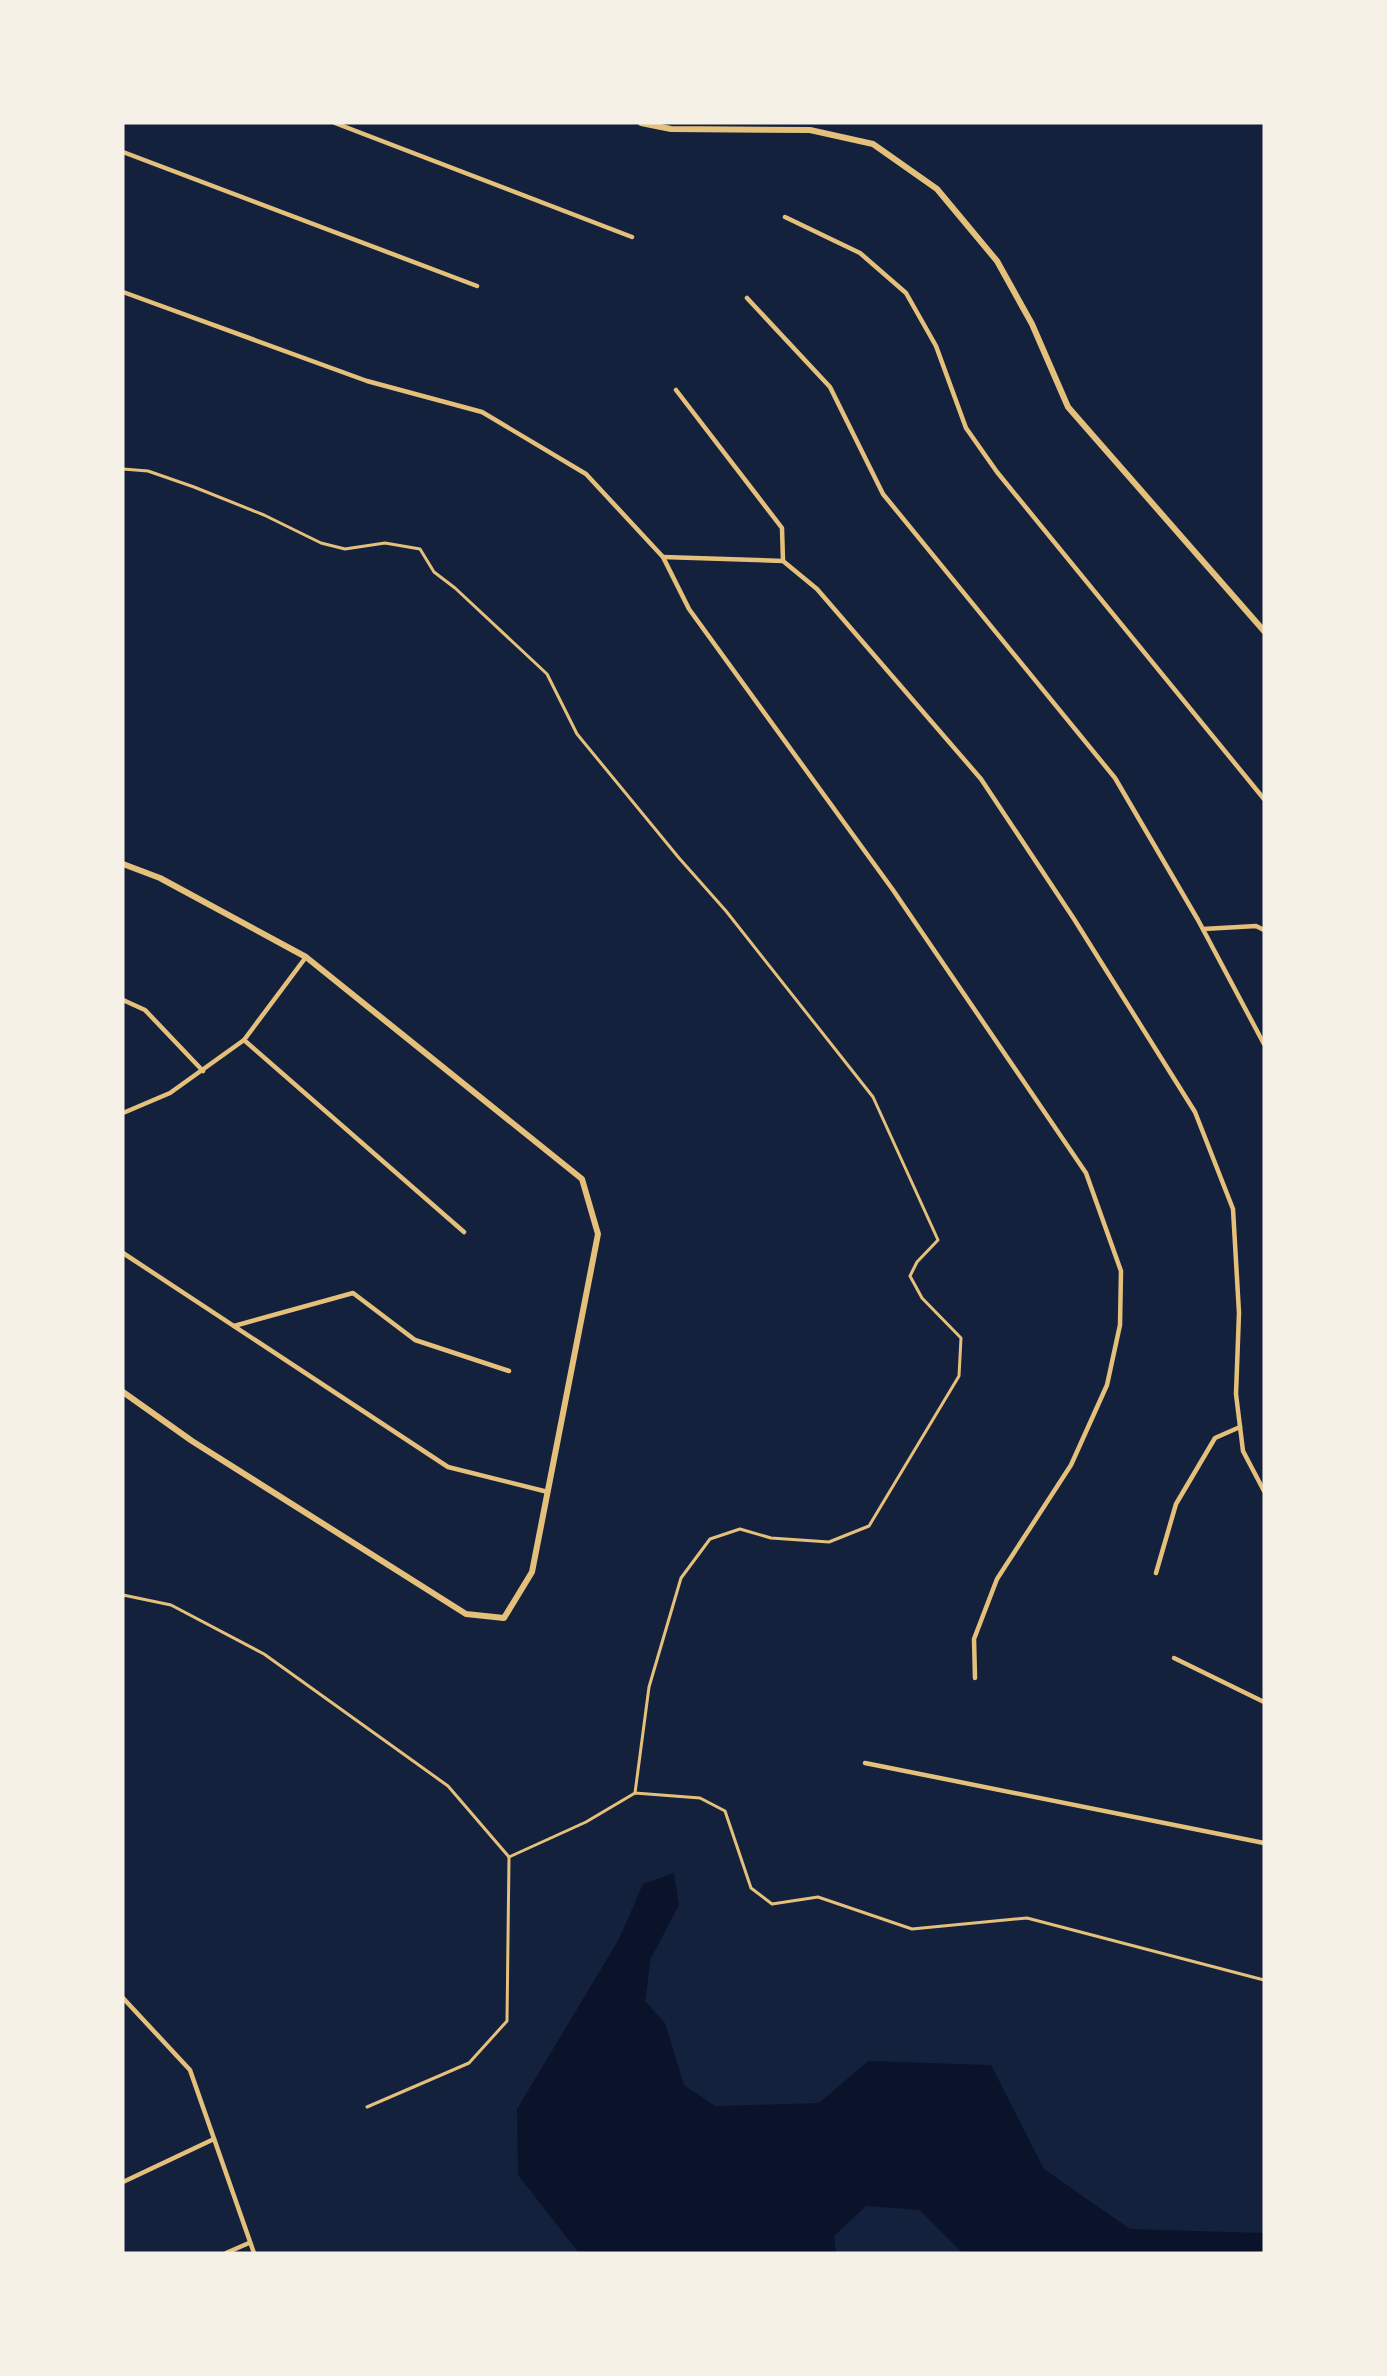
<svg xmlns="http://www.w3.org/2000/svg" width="1387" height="2376" font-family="'IBM Plex Sans',sans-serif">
  <rect width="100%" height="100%" fill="#14213d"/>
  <polygon fill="#0b132b" points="674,1873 679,1905 651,1958 645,2001 665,2023 684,2085 715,2106 819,2103 868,2061 991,2065 1044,2169 1130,2229 1264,2233 1264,2253 962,2253 919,2210 866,2206 834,2236 836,2253 579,2253 518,2175 517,2109 619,1939 643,1884"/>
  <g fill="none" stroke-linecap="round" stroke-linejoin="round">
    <g stroke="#e5c07b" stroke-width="3">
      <polyline points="123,469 148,471 194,487 264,515 321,543 345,549 385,543 420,549 434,572 455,588 547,674 577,734 679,858 726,911 873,1097 938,1240 917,1262 910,1276 922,1298 961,1338 959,1376 869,1526 829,1542 771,1538 740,1529 710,1539 681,1578 649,1687 635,1793"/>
      <polyline points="123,1595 171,1605 264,1654 448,1786 509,1857 507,2021 469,2063 367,2107"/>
      <polyline points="509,1857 586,1822 635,1793 700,1798 725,1811 751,1888 772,1904 818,1897 912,1929 1027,1918 1264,1980"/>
    </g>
    <g stroke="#e5c07b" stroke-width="4.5">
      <polyline points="335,123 632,237"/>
      <polyline points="123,152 477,286"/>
      <polyline points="785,217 860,253 906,293 936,346 966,428 997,472 1264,799"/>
      <polyline points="123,292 367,381 482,412 586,474 663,557 689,609 893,890 1086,1173 1121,1271 1120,1325 1107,1385 1071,1465 997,1579 974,1639 975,1678"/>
      <polyline points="747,298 830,387 883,494 1115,778 1198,920 1264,1044"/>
      <polyline points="676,390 782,528 783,561"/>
      <polyline points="663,557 783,561 817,589 981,779 1074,919 1195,1112 1233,1209 1239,1313 1236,1394 1243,1451 1264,1491"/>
      <polyline points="1203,929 1256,926 1264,930"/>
      <polyline points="123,1000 145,1010 203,1071"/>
      <polyline points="244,1040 464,1232"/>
      <polyline points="123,1113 170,1093 244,1040 306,957"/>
      <polyline points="123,1253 448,1467 548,1492"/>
      <polyline points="234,1326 353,1293 415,1340 509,1371"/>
      <polyline points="1156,1573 1176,1504 1215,1438 1240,1427"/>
      <polyline points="1174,1658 1264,1702"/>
      <polyline points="865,1763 1264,1843"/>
      <polyline points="123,1998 190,2070 254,2253"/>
      <polyline points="123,2182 214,2139"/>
      <polyline points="226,2253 249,2243"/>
    </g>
    <g stroke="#e5c07b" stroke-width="6">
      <polyline points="641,123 671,129 810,130 873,144 937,189 997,261 1032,324 1068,407 1264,631"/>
      <polyline points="123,864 160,878 306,957 582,1179 598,1234 532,1572 504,1618 466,1614 192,1441 123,1392"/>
    </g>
  </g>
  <rect width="1387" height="2376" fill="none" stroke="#f6f1e7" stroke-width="249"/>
</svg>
